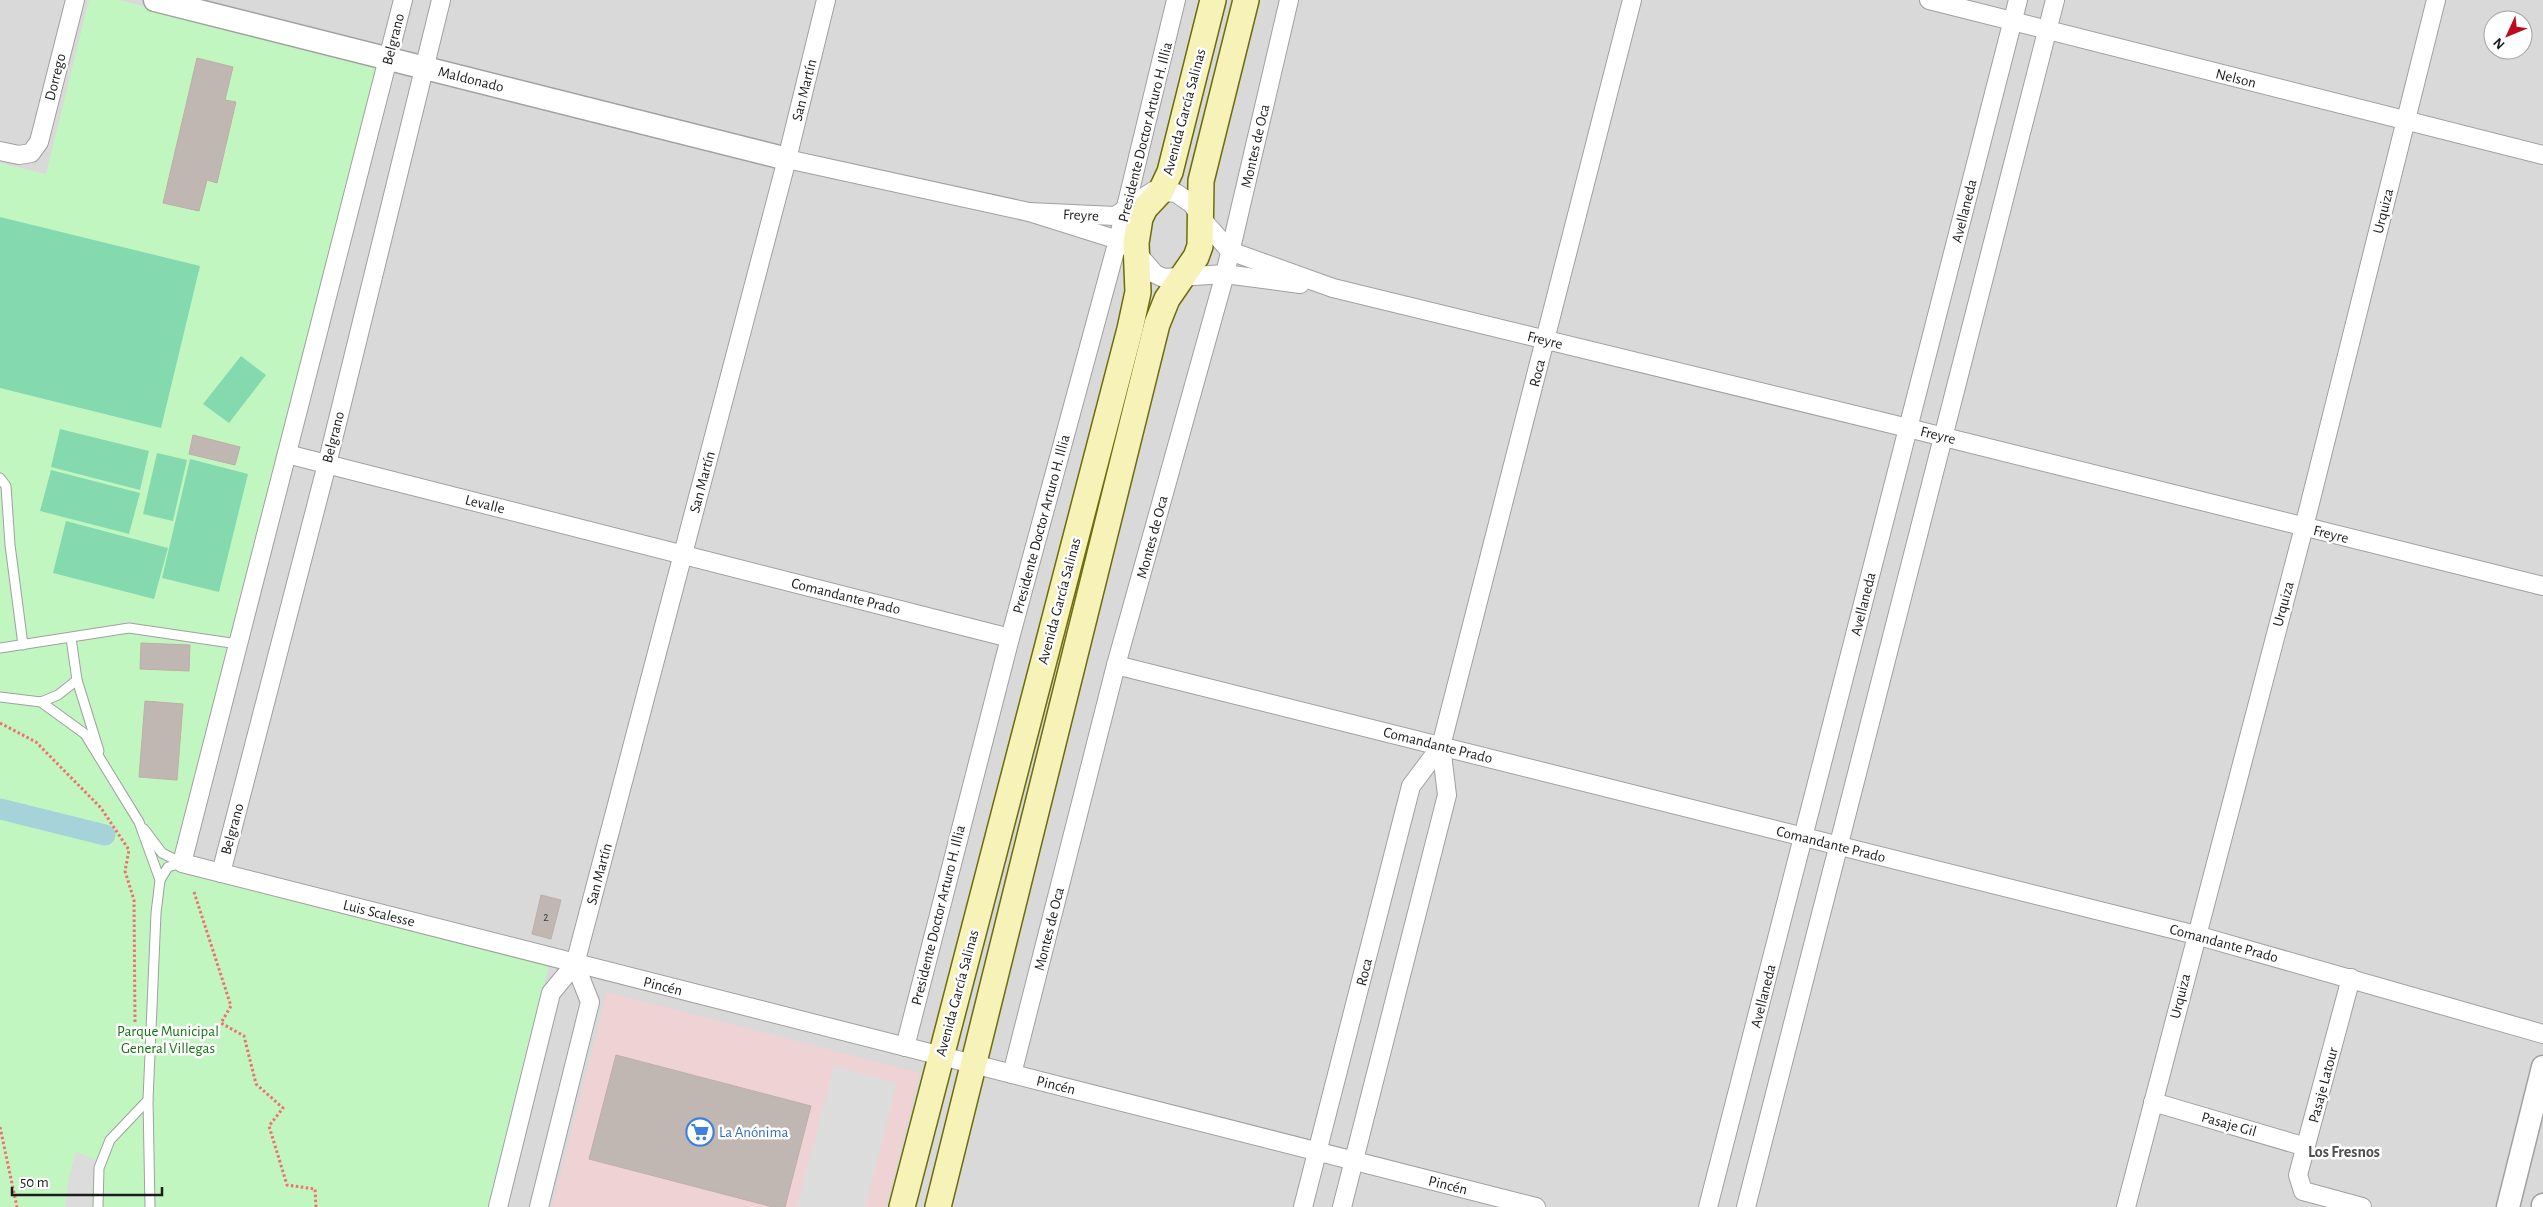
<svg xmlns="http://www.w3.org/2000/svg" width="2543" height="1207" font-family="'Alegreya Sans',sans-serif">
  <rect width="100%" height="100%" fill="#ede8e2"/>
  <path fill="#dad9d9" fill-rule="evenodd" d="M0,0h2543v1207h-2543zM2493,20h30v30h-30z"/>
  <polygon fill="#eed2d4" points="607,992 920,1073 886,1207 552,1207"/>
  <polygon fill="#c2f6c1" points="89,0 119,0 377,66 173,868 549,965 489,1207 0,1207 0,163 46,174"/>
  <g fill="#84d9af">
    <polygon points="0,217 200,266 161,428 0,388"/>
    <polygon points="241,356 266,375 229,423 203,404"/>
    <polygon points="60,429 149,451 140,490 51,467"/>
    <polygon points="157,453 187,460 173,521 143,514"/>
    <polygon points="190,459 248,474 219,592 162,578"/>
    <polygon points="51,470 140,493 129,534 40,511"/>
    <polygon points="66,521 168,548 154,599 53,573"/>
  </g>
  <g fill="#dcdcdc">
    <polygon points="834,1066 897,1083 865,1207 797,1207"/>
    <polygon points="76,1152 97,1160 93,1178 92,1207 65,1207 69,1176"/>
  </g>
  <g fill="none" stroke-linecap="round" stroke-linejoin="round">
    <polyline stroke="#a5d3d9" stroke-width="21" points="0,809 105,835"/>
  </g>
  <g fill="#c1b7b2" stroke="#beaea6">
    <polygon points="197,58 233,67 225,100 236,102 217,183 207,180 199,211 163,203"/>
    <polygon points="193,435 240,447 235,465 189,454"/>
    <polygon points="141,643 190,645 189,671 140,669"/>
    <polygon points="145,701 183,704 177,780 139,777"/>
    <polygon points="541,895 561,900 551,939 532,934"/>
    <polygon points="616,1055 811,1106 785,1207 773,1207 589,1159"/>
  </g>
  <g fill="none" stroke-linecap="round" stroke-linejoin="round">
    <g stroke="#a0a0a0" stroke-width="11">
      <g id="service">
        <polyline points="0,478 6,486 10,545 23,645"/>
        <polyline points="71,638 77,680 99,751"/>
        <polyline points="0,648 129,628 238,644"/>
        <polyline points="0,697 41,702 85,734 139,822 160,880 156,913 148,1100 150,1207"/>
        <polyline points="41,702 58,695 77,680"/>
        <polyline points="144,829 162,853 182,863"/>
        <polyline points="160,880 168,867 182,863"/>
        <polyline points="98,1207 99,1168 110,1140 148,1100"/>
      </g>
    </g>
    <g stroke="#a0a0a0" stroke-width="20">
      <g id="minor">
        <polyline points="403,0 182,863 1536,1207"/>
        <polyline points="1929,0 2543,155"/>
        <polyline points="0,151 19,155 31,153 39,142 75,0"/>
        <polyline points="787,159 1029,212 1099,234 1118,240 1136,252 1155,274 1164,278 1225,274 1300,284"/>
        <polyline points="1029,212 1115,216 1153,191 1176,193 1192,204 1201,218 1230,251 1333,288 1908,428 2543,586"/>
        <polyline points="287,454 1010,638"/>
        <polyline points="1116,665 2196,935 2543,1034"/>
        <polyline points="221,873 327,464 441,0"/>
        <polyline points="2351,978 2298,1175 2303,1191 2362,1207"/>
        <polyline points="905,1047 1010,638 1118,240 1176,0"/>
        <polyline points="1012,1074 1116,665 1225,274 1289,0"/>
        <polyline points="2153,1102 2306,1147"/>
        <polyline points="498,1207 551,993 575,964 787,159 826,0"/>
        <polyline points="539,1207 590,1002 575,964"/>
        <polyline points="1303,1207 1411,786 1441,746"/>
        <polyline points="1342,1207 1447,795 1441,746 1632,0"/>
        <polyline points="1708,1207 2018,0"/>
        <polyline points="1746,1207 2055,0"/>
        <polyline points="2126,1207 2304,527 2436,0"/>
      </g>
    </g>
    <g stroke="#a0a0a0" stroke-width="25">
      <g id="tertiary">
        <polyline points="155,0 787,159"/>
        <polyline points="2508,1207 2543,1067"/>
        <polyline points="2543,1207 2543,1205"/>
      </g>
    </g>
    <g stroke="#6c6c0a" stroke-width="28">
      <g id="secondary">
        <polyline points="902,1207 1130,329 1138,292 1136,243 1140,218 1145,208 1161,191 1170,172 1213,0"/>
        <polyline points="938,1207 1157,324 1167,299 1196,257 1200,246 1201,181 1246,0"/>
      </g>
    </g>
    <g stroke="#f26e6f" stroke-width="3" stroke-dasharray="2.5 2.5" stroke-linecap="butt">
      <polyline points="0,723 36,742 101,808 129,850 125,871 134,900 135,1024"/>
      <polyline points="194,892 231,1006 221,1023 244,1036 256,1084 283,1108 269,1126 287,1185 315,1189 316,1207"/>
      <polyline points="0,1127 17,1207"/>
    </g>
    <use href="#service" stroke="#fff" stroke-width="9"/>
    <use href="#minor" stroke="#fff" stroke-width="18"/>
    <use href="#tertiary" stroke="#fff" stroke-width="22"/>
    <use href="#secondary" stroke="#f6f2b8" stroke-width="25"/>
  </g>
  <defs>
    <g id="supermarket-ring" transform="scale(1.4375)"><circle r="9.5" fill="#fff" stroke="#3f7fe0" stroke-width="1.5"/><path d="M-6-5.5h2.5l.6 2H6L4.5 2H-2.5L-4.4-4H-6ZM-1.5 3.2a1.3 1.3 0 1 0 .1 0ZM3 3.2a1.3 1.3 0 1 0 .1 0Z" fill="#3f7fe0"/></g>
  </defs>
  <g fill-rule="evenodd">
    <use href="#supermarket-ring" x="700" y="1132"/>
  </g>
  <g text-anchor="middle" stroke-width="5" stroke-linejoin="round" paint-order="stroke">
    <g font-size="12" fill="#454342">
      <text x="546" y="921">2</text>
    </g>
    <g font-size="15" fill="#1c1c1c" stroke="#fff">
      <text transform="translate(393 39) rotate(-76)" y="5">Belgrano</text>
      <text transform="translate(55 77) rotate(-76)" y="5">Dorrego</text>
      <text transform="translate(2236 78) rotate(14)" y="5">Nelson</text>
      <text transform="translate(471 79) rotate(14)" y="5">Maldonado</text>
      <text transform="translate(804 90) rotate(-76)" y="5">San Martín</text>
      <text transform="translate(1184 112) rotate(-75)" y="5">Avenida García Salinas</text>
      <text transform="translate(1145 132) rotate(-76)" y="5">Presidente Doctor Arturo H. Illia</text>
      <text transform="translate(1255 146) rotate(-77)" y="5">Montes de Oca</text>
      <text transform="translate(1964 211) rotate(-76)" y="5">Avellaneda</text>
      <text transform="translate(2383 211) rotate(-76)" y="5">Urquiza</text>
      <text transform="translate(1081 215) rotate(3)" y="5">Freyre</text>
      <text transform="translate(1545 340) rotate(14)" y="5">Freyre</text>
      <text transform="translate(1537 373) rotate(-76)" y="5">Roca</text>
      <text transform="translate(1938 435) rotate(14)" y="5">Freyre</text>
      <text transform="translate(333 437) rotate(-76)" y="5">Belgrano</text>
      <text transform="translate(702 482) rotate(-75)" y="5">San Martín</text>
      <text transform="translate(485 504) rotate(14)" y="5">Levalle</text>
      <text transform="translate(1041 524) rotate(-75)" y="5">Presidente Doctor Arturo H. Illia</text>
      <text transform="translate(2331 534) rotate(14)" y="5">Freyre</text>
      <text transform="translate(1152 537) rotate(-75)" y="5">Montes de Oca</text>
      <text transform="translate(846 596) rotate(14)" y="5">Comandante Prado</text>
      <text transform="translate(1059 601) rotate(-75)" y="5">Avenida García Salinas</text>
      <text transform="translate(1863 604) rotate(-76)" y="5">Avellaneda</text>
      <text transform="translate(2283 604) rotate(-75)" y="5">Urquiza</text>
      <text transform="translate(1438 745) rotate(14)" y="5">Comandante Prado</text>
      <text transform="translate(232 829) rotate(-75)" y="5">Belgrano</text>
      <text transform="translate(1831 844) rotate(14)" y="5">Comandante Prado</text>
      <text transform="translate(599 874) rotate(-75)" y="5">San Martín</text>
      <text transform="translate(379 913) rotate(14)" y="5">Luis Scalesse</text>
      <text transform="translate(938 915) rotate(-76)" y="5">Presidente Doctor Arturo H. Illia</text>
      <text transform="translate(1049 929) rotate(-76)" y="5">Montes de Oca</text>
      <text transform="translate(2224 943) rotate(15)" y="5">Comandante Prado</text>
      <text transform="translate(1364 972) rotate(-76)" y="5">Roca</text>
      <text transform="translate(663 986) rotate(14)" y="5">Pincén</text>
      <text transform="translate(957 993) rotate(-75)" y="5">Avenida García Salinas</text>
      <text transform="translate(1763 996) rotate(-76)" y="5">Avellaneda</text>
      <text transform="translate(2180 996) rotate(-76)" y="5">Urquiza</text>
      <text transform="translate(1056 1085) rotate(14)" y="5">Pincén</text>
      <text transform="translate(2323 1085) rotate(-75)" y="5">Pasaje Latour</text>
      <text transform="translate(2229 1124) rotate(16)" y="5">Pasaje Gil</text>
      <text transform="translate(1448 1185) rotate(14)" y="5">Pincén</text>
    </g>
    <g font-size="15" fill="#137411" stroke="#fff">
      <text x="168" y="1036">Parque Municipal<tspan x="168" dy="17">General Villegas</tspan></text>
    </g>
    <g font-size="15" fill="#366cbe" stroke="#fff" text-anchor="start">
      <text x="719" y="1137">La Anónima</text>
    </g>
    <g font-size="16" font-weight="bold" fill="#4f4f4f" stroke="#fff">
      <text x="2344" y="1157">Los Fresnos</text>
    </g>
  </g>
  <g transform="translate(2508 35) rotate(226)"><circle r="24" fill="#ffffff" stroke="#a4a4a4"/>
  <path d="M0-4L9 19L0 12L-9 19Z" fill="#be0a1e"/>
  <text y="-8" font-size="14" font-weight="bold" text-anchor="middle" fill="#1c1c1c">N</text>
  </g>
  <path d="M12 1187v8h150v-8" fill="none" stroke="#1c1c1c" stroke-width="2.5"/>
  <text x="20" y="1187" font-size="15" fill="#1c1c1c" stroke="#ffffff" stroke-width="4" paint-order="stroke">50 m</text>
</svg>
